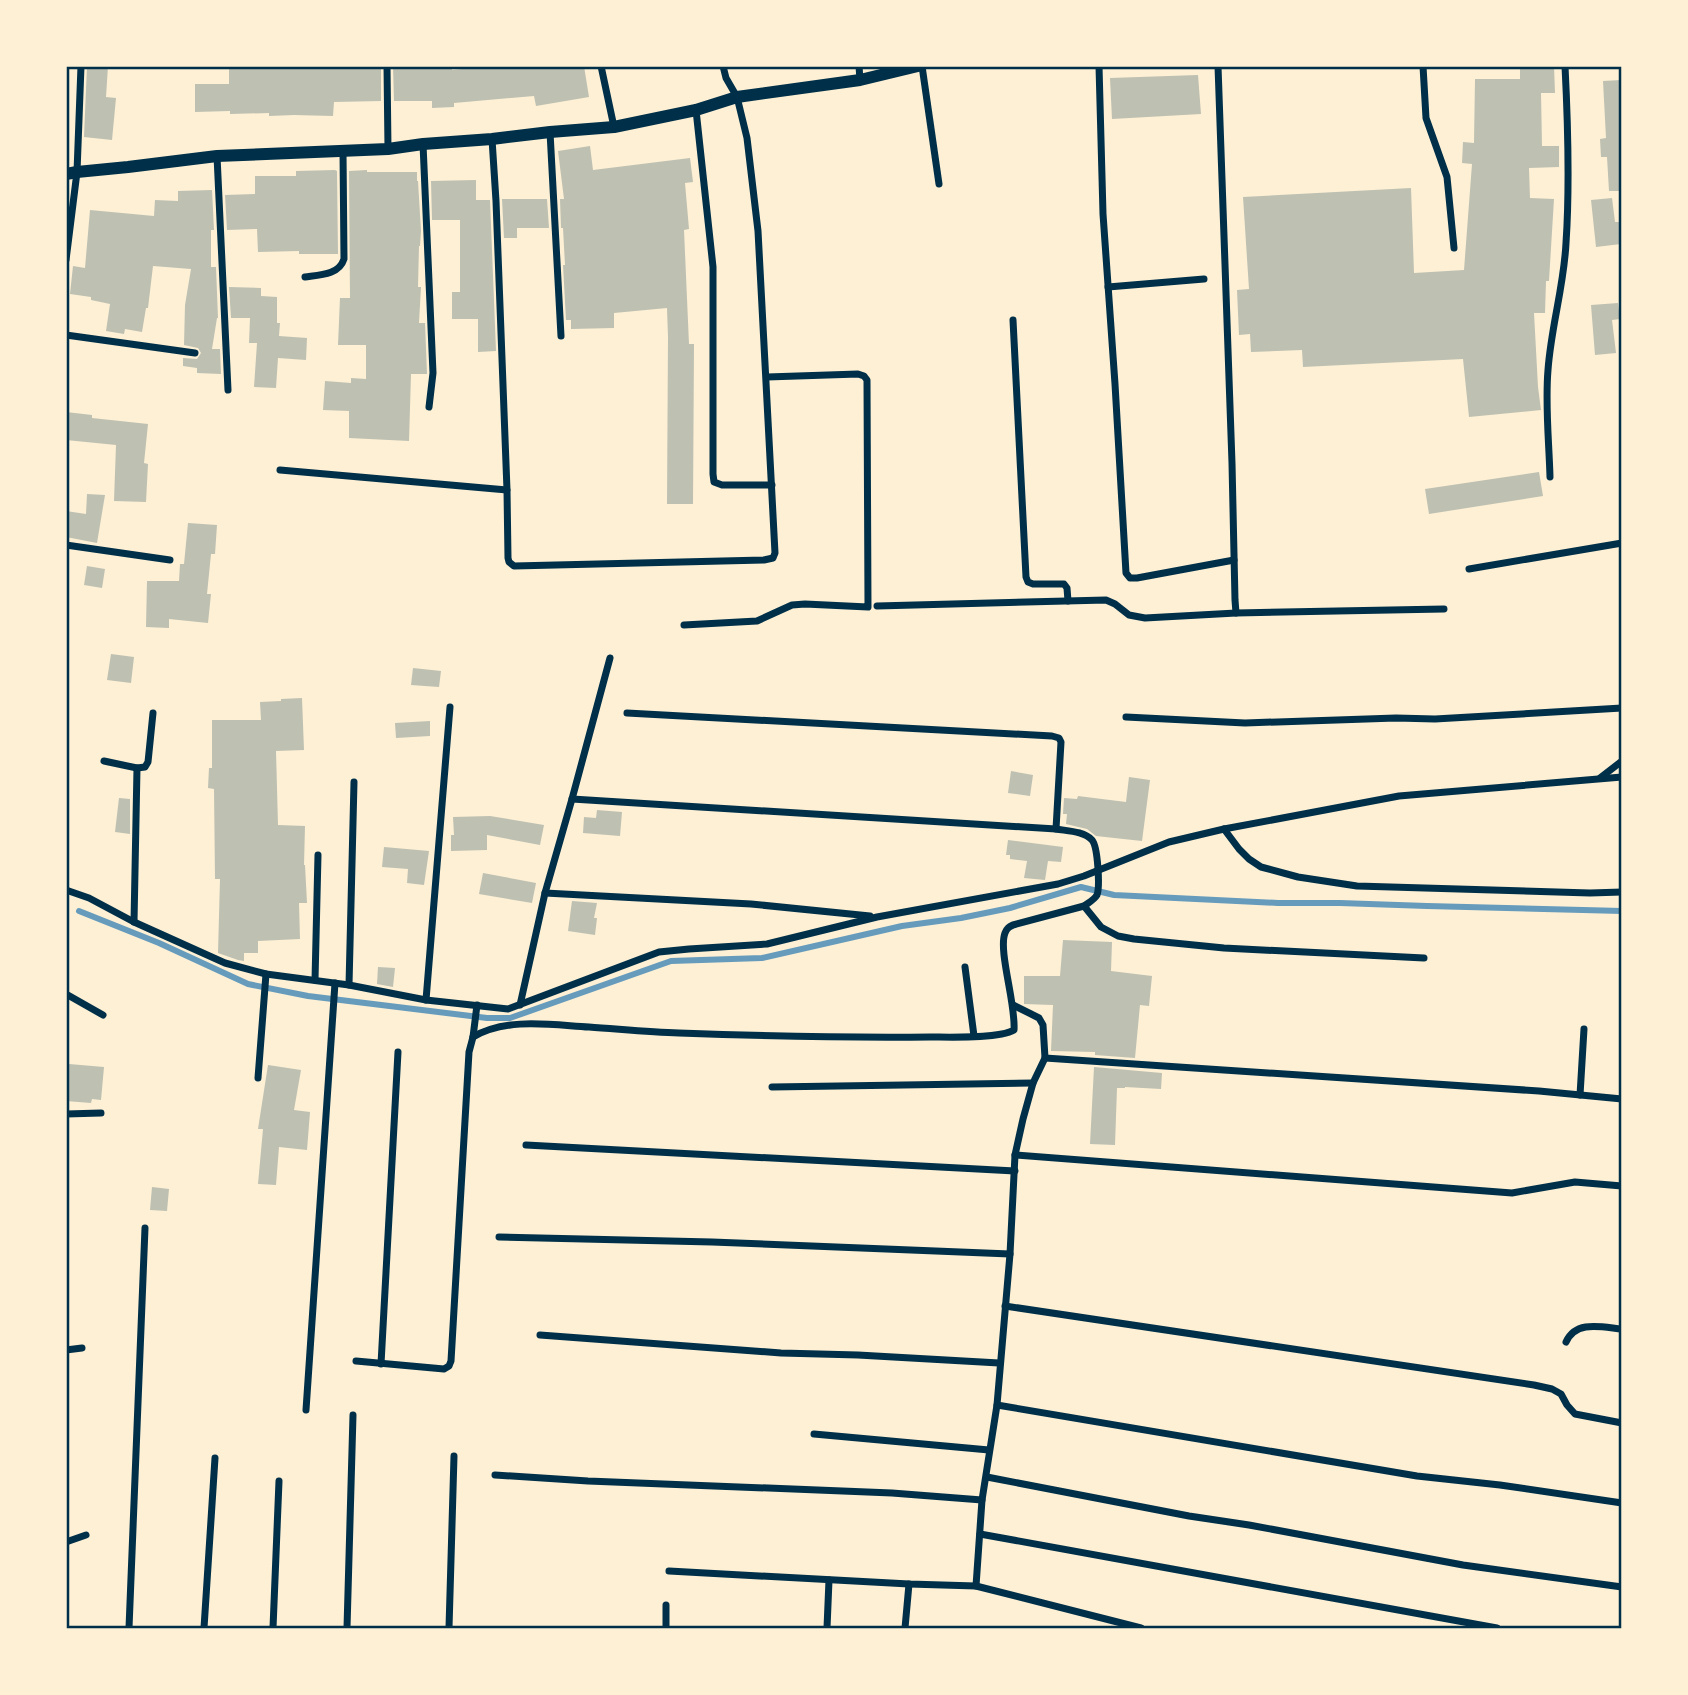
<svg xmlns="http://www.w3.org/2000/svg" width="1688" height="1695" font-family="Quicksand,sans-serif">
  <rect width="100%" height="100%" fill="#fdf0d5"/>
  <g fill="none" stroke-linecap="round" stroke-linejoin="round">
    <polyline stroke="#669bbc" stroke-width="6" points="79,911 159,943 248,984 308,996 487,1018 510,1018 671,961 762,958 902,926 961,918 1010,908 1081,887 1114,895 1278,903 1340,903 1427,906 1622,911"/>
  </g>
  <g fill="#bec0b2">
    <polygon points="87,66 108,66 106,97 116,98 112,140 84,137"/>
    <polygon points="229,66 381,66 381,101 334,102 333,116 294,115 269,116 269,113 230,114 230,111 195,112 195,84 229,84"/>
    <polygon points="393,66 452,66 452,70 491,66 584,66 589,97 536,106 534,96 454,103 454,107 432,108 432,101 394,101"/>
    <polygon points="1520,66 1554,66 1555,93 1541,93 1542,146 1559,146 1559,167 1529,168 1530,198 1554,199 1549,281 1546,281 1545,313 1534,313 1538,387 1541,410 1469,417 1463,359 1303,367 1302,350 1251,352 1250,334 1239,335 1237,290 1249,289 1243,197 1411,188 1414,273 1464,270 1472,164 1462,163 1463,142 1474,143 1475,79 1520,79"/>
    <polygon points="1198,75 1201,114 1112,119 1110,78"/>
    <polygon points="1621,80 1621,191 1609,191 1607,157 1601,157 1600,139 1606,138 1603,81"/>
    <polygon points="590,146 593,170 690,158 693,182 685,183 689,229 684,230 689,344 694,344 693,504 667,504 668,337 667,308 614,313 614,328 571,329 571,320 566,320 563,265 565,265 563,228 561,228 560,199 564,199 558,151"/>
    <polygon points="335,170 337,171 338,254 299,254 299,251 258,252 257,229 227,230 225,195 255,194 255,176 296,176 296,171"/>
    <polygon points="367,170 367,172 417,172 417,181 418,181 421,231 420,246 419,246 418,287 421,287 419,323 425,323 427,374 411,374 409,441 349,438 349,411 323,410 325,381 351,383 351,378 366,379 366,345 338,345 340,298 350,298 349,171"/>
    <polygon points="476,180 476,200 490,200 496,351 478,352 478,319 452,319 452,292 460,292 460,220 432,220 431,181"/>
    <polygon points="212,190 214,230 211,230 211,267 216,267 218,318 217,318 212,349 220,349 221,374 197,373 197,368 183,366 183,358 197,359 201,353 198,348 184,345 185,305 191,269 153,266 148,308 146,308 142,332 125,329 124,334 106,331 110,304 91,300 91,297 70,294 73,266 85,268 90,210 154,216 155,200 178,201 178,191"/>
    <polygon points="1612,198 1615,222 1621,222 1621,244 1596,247 1591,200"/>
    <polygon points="502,199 547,199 549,228 517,228 517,238 504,238"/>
    <polygon points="229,287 261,288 261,296 277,297 277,323 280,323 279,336 307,338 306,360 278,358 276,388 254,387 257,343 249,343 250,318 231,318"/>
    <polygon points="1618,303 1620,319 1612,320 1616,353 1595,355 1591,305"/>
    <polygon points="66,412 92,415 92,418 148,424 144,463 148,464 146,502 114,501 116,445 66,440"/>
    <polygon points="1539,472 1543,496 1429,514 1425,489"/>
    <polygon points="87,494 105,495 97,543 66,537 66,511 86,514"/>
    <polygon points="188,523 217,525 215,554 211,554 207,594 211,594 208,623 169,619 169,628 146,627 147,581 179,581 180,564 184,564"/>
    <polygon points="87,566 105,569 102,588 84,585"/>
    <polygon points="111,654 134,657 131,683 107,680"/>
    <polygon points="413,668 441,671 439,687 411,685"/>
    <polygon points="302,698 304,750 276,751 278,825 305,826 304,865 305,865 307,903 299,903 300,939 258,941 258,953 244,953 244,961 238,960 218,953 220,879 215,879 214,789 208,788 209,768 212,768 212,720 261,720 260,702 281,701 281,699"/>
    <polygon points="430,721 430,736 396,738 395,723"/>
    <polygon points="1011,771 1033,775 1030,796 1008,793"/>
    <polygon points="1129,777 1150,780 1142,841 1096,836 1087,829 1066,824 1067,814 1063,814 1064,798 1077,799 1078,796 1126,802"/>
    <polygon points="119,798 130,799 130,834 115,832"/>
    <polygon points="597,810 622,812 620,836 583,833 584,817 596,818"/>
    <polygon points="490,816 544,825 540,845 487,835 487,850 451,851 451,835 454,835 453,817"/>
    <polygon points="1008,840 1063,847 1061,862 1048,861 1045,880 1024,878 1027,861 1010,859 1010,855 1006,855"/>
    <polygon points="384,847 429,851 424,885 407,883 408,869 382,867"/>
    <polygon points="483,873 536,883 532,903 479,894"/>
    <polygon points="572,901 597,903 594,918 597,918 595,935 568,931"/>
    <polygon points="1063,940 1112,942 1111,971 1152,976 1149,1006 1140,1005 1135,1058 1095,1055 1095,1052 1051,1051 1053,1005 1024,1004 1024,976 1060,976"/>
    <polygon points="378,967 395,968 393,987 377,984"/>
    <polygon points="69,1064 104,1067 101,1100 92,1099 91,1103 66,1101"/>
    <polygon points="268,1065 301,1070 294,1110 310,1112 307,1150 279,1147 276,1185 258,1184 263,1129 258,1129"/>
    <polygon points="1094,1067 1162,1073 1161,1089 1125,1087 1125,1088 1117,1088 1115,1145 1090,1144"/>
    <polygon points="152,1187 169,1189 167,1211 150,1210"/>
  </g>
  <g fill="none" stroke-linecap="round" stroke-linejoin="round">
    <g stroke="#003049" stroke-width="7">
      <polyline points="387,66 388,149"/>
      <polyline points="601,66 614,127"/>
      <polyline points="859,66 860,80"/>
      <polyline points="922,66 939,184"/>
      <polyline points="1099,66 1103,214 1115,384 1126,573 1130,578 1137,578 1234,560"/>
      <polyline points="1218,66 1232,463 1235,600 1236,613"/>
      <polyline points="1423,66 1426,118 1447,177 1454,248"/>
      <polyline points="696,110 713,267 713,474 714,482 722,485 772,485"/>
      <polyline points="550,132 561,336"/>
      <polyline points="492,139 496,201 507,490"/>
      <polyline points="423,144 433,373 429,407"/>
      <polyline points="217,156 228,390"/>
      <polyline points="66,260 77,172 81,66"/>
      <path d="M305,277c15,-2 34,-2 39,-18l-1,-108"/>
      <polyline points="1108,287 1204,279"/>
      <polyline points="1013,320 1026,577 1028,582 1033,584 1064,584 1067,588 1068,601"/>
      <polyline points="66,335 195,353"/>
      <polyline points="280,470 507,490 508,558 509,562 514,566 764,560 773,558 775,553 758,231 747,138 737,97 726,78 723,66"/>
      <path d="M1550,477c-1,-36 -5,-72 -2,-107 3,-43 16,-84 18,-127 4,-59 2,-118 -1,-177"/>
      <polyline points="66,545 170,560"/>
      <polyline points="1469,569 1622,543"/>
      <polyline points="877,606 1106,600 1115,604 1129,615 1145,618 1236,613 1444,609"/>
      <polyline points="684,625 757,621 792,605 805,604 868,607 867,380 864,376 858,374 767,377"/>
      <polyline points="627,713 1052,736 1059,738 1061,742 1056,829"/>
      <polyline points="1126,717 1245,723 1396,718 1435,719 1622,708"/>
      <polyline points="104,761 137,768 145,767 148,762 153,713"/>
      <polyline points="1600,778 1622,761"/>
      <polyline points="1224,829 1239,849 1249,859 1261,867 1298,877 1357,886 1590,893 1622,892"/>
      <polyline points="66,890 89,898 134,922 225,963 266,974 349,985 426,1000 508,1009 659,952 689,949 767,944 877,917 1058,884 1084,876 1169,842 1224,829 1399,796 1622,777"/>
      <polyline points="545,893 751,904 870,916"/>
      <polyline points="1084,906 1101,927 1118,936 1134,939 1224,948 1424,958"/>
      <polyline points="134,922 137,768"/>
      <polyline points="965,967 974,1036"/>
      <polyline points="315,980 318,855"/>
      <polyline points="349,985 354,782"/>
      <polyline points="66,994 103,1015"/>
      <polyline points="426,1000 450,707"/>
      <polyline points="520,1005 545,893 572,799 610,658"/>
      <path d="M473,1037c34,-20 79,-12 116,-10 30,2 60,5 90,6 84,3 167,5 251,4 19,0 69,2 84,-7 2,-26 -16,-79 -9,-97 2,-5 4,-6 8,-8l71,-19c4,-3 10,-6 13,-11 3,-8 1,-48 -5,-55 -8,-9 -25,-9 -36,-11l-484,-30"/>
      <polyline points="1045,1058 1539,1091 1622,1099"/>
      <polyline points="258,1078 266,974"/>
      <polyline points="772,1087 1033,1083"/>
      <polyline points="1580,1095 1584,1029"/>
      <polyline points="66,1114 101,1113"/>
      <polyline points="526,1145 1015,1171"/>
      <polyline points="1015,1155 1512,1193 1575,1182 1622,1186"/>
      <polyline points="499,1237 712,1242 1010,1254"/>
      <polyline points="1005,1306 1534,1385 1552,1389 1561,1394 1567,1405 1575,1414 1622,1423"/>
      <polyline points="540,1335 781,1353 858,1355 999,1363"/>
      <path d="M1566,1342c10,-22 35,-15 56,-13"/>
      <polyline points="66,1350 82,1348"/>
      <polyline points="356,1361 444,1369 449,1366 451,1361 469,1052 473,1037 477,1005"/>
      <polyline points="381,1364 398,1052"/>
      <polyline points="997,1405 1417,1476 1500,1485 1622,1503"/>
      <polyline points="306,1410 335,983"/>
      <polyline points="814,1434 989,1450"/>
      <polyline points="495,1475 588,1481 892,1493 982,1500"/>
      <polyline points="987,1477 1189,1516 1249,1525 1463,1565 1622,1587"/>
      <polyline points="980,1534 1497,1628"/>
      <polyline points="66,1542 86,1535"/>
      <polyline points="669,1571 909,1584 976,1586 1141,1628"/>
      <polyline points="976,1586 982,1500 997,1405 1010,1254 1015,1155 1023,1119 1033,1083 1045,1058 1043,1025 1039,1018 1013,1005"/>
      <polyline points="666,1605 666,1628"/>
      <polyline points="129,1628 145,1228"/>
      <polyline points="204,1628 215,1458"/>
      <polyline points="273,1628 279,1481"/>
      <polyline points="347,1628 353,1415"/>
      <polyline points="449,1628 454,1456"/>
      <polyline points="827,1628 829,1580"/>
      <polyline points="905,1628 909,1584"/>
    </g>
    <polyline stroke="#003049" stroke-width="12" points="66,174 77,172 128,167 217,156 388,149 423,144 492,139 550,132 614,127 696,110 737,97 860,80 918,66"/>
  </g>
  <rect width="1688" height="1695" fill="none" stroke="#fdf0d5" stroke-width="136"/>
  <rect x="68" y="68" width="1552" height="1559" fill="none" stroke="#003049" stroke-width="2.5"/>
</svg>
